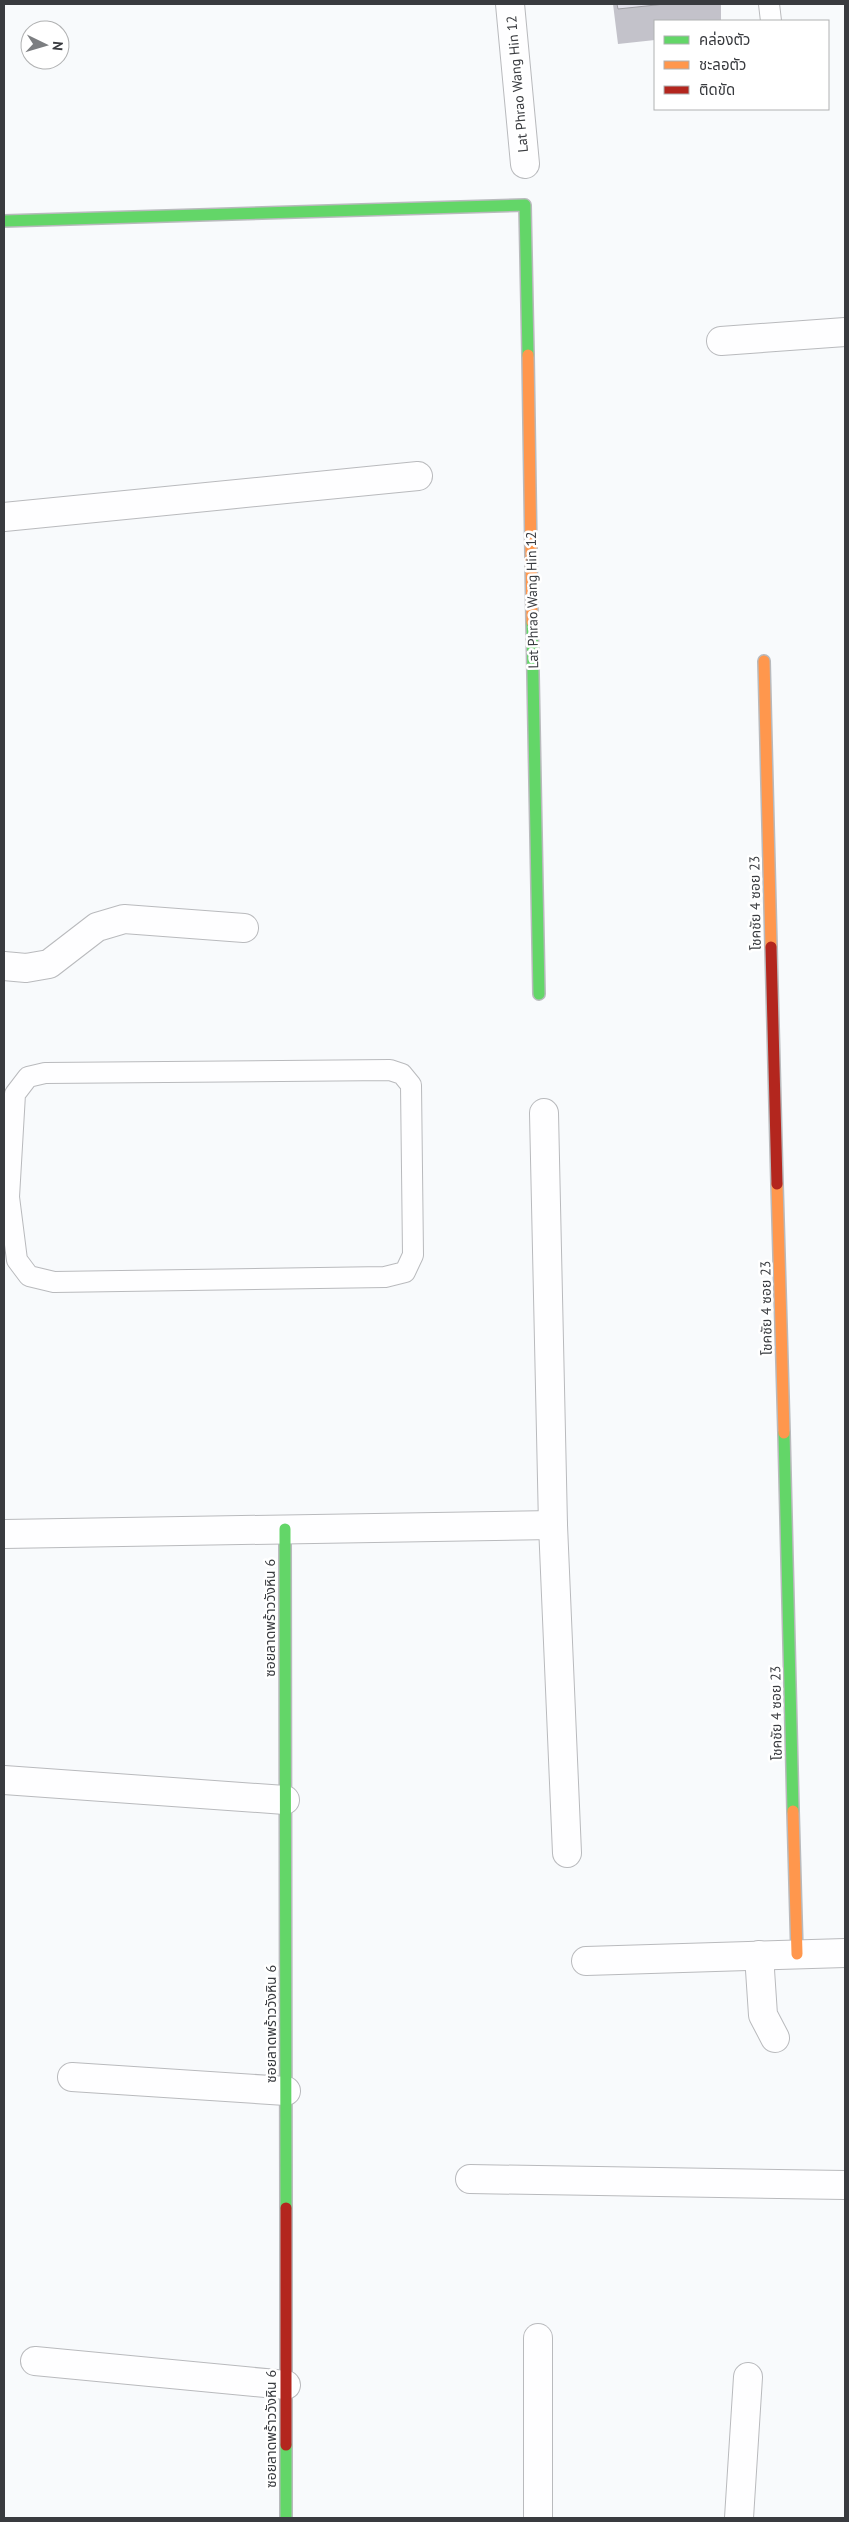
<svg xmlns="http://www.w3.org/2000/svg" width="849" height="2522" font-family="'PT Sans','Noto Sans Thai',sans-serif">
  <rect width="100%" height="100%" fill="#f8fafc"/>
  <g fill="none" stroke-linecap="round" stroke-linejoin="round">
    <g stroke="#b9babd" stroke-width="22">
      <g id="lane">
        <polyline points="769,4 771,21"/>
        <polyline points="4,1196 9,1197 17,1260 29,1276 54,1282 385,1277 405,1272 413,1255 411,1085 402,1074 390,1070 45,1073 28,1077 15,1094 9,1197"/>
      </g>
    </g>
    <g stroke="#b9babd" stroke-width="30">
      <g id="street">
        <polyline points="510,4 525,164"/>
        <polyline points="721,341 845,332"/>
        <polyline points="4,517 418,476"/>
        <polyline points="4,966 26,968 49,964 97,927 124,919 244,928"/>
        <polyline points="544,1113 553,1525 567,1853"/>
        <polyline points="4,1534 553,1525"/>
        <polyline points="4,1780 285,1800"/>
        <polyline points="759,1955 763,2015 775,2038"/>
        <polyline points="586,1961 845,1953"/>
        <polyline points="72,2077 286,2091"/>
        <polyline points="470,2179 845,2185"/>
        <polyline points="35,2361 286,2385"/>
        <polyline points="538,2518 538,2338"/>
        <polyline points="739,2518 748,2377"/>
      </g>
    </g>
    <g stroke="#b9babd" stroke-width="14">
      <g id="fast">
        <polyline points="4,221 525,205 528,355"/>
        <polyline points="532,622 539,994"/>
        <polyline points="784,1433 793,1811"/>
        <polyline points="285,1529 286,2208"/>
        <polyline points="286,2445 286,2518"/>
      </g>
    </g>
    <g stroke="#b9babd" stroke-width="14">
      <g id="slow">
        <polyline points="528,355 532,622"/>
        <polyline points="764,661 771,947"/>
        <polyline points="777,1184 784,1433"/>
        <polyline points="793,1811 797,1954"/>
      </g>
    </g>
    <g stroke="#b9babd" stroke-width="14">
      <g id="jam">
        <polyline points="771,947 777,1184"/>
        <polyline points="286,2208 286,2445"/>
      </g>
    </g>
    <use href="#lane" stroke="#fefeff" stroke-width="20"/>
    <use href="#street" stroke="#fefeff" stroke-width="28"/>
    <use href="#fast" stroke="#63d668" stroke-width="11"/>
    <use href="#slow" stroke="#ff974d" stroke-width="11"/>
    <use href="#jam" stroke="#b3261e" stroke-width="11"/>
  </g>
  <polygon fill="#c3c2ca" points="613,4 721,4 721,21 655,21 655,40 618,44"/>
  <polygon fill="#e3e1eb" stroke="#9f9ea4" points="617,4 665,4 618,9"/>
  <g text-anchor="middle" stroke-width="5" stroke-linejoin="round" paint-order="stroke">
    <g font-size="14" fill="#393b3f" stroke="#fff">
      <text transform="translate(517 84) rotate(-95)" y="5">Lat Phrao Wang Hin 12</text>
      <text transform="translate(532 600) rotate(-91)" y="5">Lat Phrao Wang Hin 12</text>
      <text transform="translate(755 903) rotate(-91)" y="5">โชคชัย 4 ซอย 23</text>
      <text transform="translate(766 1308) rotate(-91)" y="5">โชคชัย 4 ซอย 23</text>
      <text transform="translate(270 1618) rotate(-90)" y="5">ซอยลาดพร้าววังหิน 6</text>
      <text transform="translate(776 1713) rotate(-91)" y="5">โชคชัย 4 ซอย 23</text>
      <text transform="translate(271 2024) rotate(-90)" y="5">ซอยลาดพร้าววังหิน 6</text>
      <text transform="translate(271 2429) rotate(-90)" y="5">ซอยลาดพร้าววังหิน 6</text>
    </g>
  </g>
  <rect width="849" height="2522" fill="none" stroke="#393b3f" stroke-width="10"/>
  <rect x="654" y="20" width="175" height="90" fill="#ffffff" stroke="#b0b1b2"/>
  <rect x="664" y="36" width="25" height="8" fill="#63d668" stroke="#b0b1b2"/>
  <text x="699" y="45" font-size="15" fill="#393b3f">คล่องตัว</text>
  <rect x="664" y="61" width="25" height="8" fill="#ff974d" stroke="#b0b1b2"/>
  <text x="699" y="70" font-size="15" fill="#393b3f">ชะลอตัว</text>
  <rect x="664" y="86" width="25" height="8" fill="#b3261e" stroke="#b0b1b2"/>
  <text x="699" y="95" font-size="15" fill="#393b3f">ติดขัด</text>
  <g transform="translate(45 45) rotate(95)"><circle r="24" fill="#ffffff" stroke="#b0b1b2"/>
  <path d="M0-4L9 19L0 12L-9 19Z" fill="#7c7e81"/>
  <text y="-8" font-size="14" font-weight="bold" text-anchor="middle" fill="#393b3f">N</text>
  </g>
</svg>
